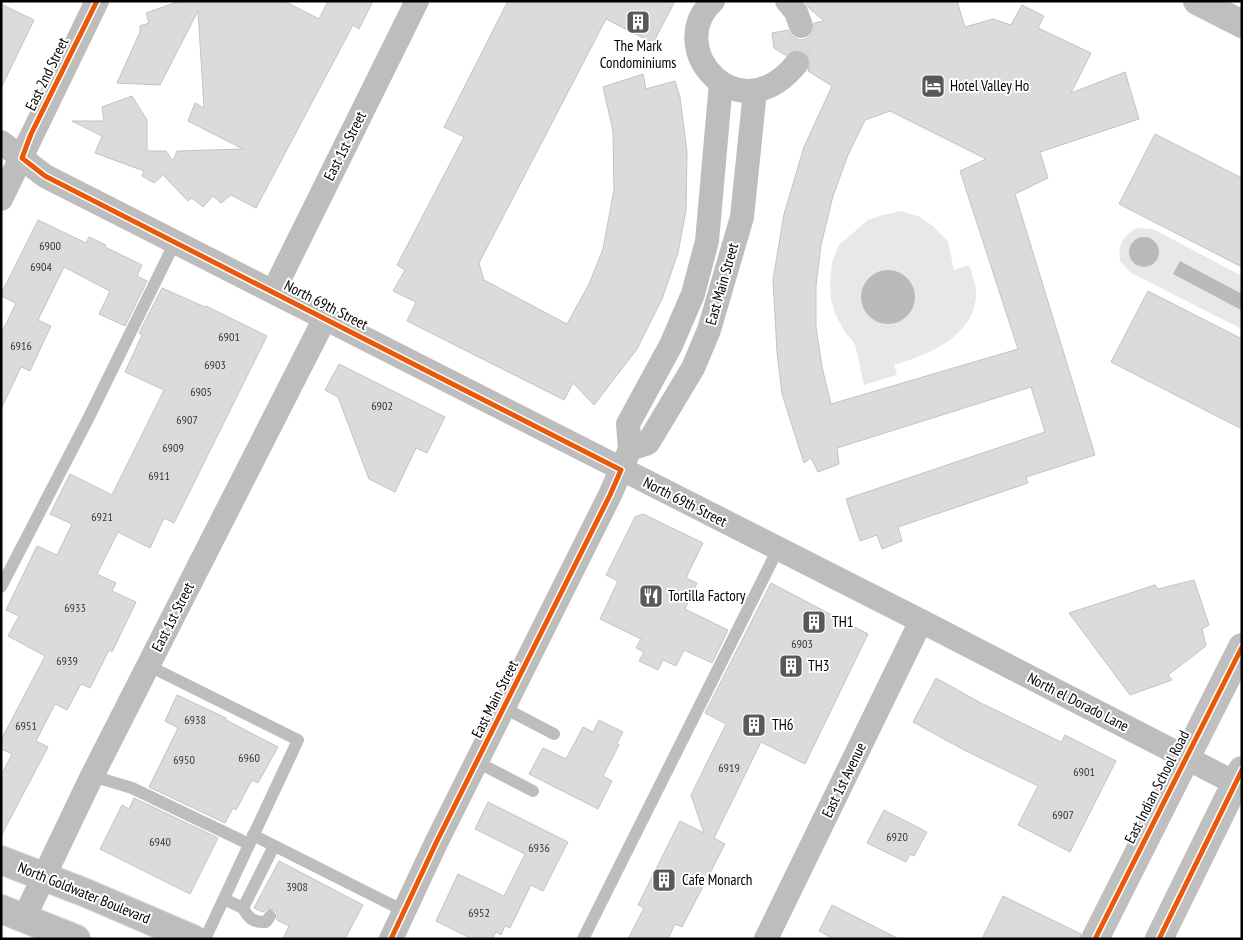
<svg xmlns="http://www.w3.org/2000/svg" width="1243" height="940" font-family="'PT Sans Narrow',sans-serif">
  <rect width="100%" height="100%" fill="#fff"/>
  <g fill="#e8e8e8">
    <path d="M901,211l17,5 15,10 15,15 6,29 15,-5c3,9 7,19 7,27 1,43 -47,63 -82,73l3,10 -33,10 -9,-41 -11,-13 -9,-18 -4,-13 -1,-18 2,-20 7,-17 29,-25 15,-5z"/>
    <path d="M1136,228l17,1 89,47v53l-111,-56 -11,-12c-2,-17 2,-23 16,-33z"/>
  </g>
  <g fill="#bababa">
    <circle cx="1144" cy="252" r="15"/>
    <polygon points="1180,261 1242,294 1241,310 1173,274"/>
    <circle cx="888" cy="297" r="27"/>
  </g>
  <g fill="#dbdbdb" stroke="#c3c3c3" fill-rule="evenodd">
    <polygon points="180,1 284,1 319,19 328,1 373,1 359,29 353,25 256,208 231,195 221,203 213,196 203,207 192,198 188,201 163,175 154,183 142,176 144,171 95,153 102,136 72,121 104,121 102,107 132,96 147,120 147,151 166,151 173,161 177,151 243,149 188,121 195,103 204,108 198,11 160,85 117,83 140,32 140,26 149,23 146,13"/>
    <polygon points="508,1 675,1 653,43 606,19 479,263 484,280 567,324 589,284 603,249 614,190 613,131 603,87 643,74 646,89 675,81 680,97 687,152 686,210 678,253 662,299 637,349 594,405 573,383 564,400 407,321 416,302 393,291 405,270 397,265 464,137 444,127"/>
    <path d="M805,1h152l8,26 28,-8 18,6 11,-20 22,11 -6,12 53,25 -20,40 54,-21 14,47 -99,33 8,26 -33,16 80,261 -69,22 2,6 -130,44 4,14 -20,8 -5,-14 -17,6 -14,-42 199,-67 -14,-45 -194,61 2,16 -21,8 -7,-14 -7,5 -22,-69 -5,-42 -4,-72 11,-66 20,-67 28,-61 -24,-15 2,-10 -3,-8 -6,-3h-6l-10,5 -11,-7 -2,-15 16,-3 4,6 7,4 7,-1 5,-4 3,-6v-6l10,-2 -15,-13zM890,111l96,48 -26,12 58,178 -187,55 -9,-37 -6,-40v-42l5,-40 12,-49 15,-41 17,-35z"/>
    <polygon points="1,4 34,20 1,88"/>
    <polygon points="1155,134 1242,178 1242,267 1119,204"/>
    <polygon points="38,220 86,243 89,237 106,245 105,247 142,265 137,276 147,281 125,326 99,314 110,291 64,267 38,320 51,326 30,371 21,367 1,409 1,334 16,303 1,296 1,294"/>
    <polygon points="162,288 205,307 206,306 267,336 174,523 164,518 150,548 118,532 97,574 116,583 112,591 136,602 112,652 109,650 90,688 81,684 67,710 55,704 36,741 48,747 1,836 1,775 12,754 1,749 1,740 45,656 8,636 19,616 6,610 37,546 57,555 72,524 50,514 70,474 112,495 164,390 125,372 142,335 139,333"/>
    <polygon points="1148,291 1242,339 1242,429 1111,362"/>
    <polygon points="339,364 445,417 427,453 416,448 395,492 369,479 338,397 325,390"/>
    <polygon points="643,514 703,543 686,578 697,583 685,609 728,630 712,663 684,650 676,666 663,660 658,670 639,661 644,652 636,648 641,639 600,619 618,581 606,575 635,517"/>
    <polygon points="1194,580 1209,625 1202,629 1206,646 1168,675 1172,680 1130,695 1069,613 1155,585 1158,589"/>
    <polygon points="771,583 868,634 805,764 761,742 714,838 725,844 682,927 675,924 668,939 628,939 644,908 638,905 680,821 704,833 691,795 726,724 705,713"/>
    <polygon points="936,678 981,703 1061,742 1065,735 1116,761 1070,852 1018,825 1038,786 964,750 913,722"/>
    <polygon points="177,695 226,718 226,720 278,747 258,783 252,780 236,810 233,808 225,823 149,787 178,728 165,721"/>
    <polygon points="599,720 623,732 617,743 619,745 603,776 612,781 598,809 529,774 543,748 566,759 583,727 593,732"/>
    <polygon points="134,798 218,838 190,894 100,849 122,805 129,809"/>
    <polygon points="488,802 568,842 543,891 531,885 510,928 505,926 501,935 496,932 492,939 472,939 436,921 458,874 504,896 525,854 475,829"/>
    <polygon points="884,810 927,832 914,856 910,854 906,862 867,843"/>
    <polygon points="279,861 363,905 345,939 283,939 289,926 277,920 277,913 275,910 267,909 263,912 254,908"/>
    <polygon points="1003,896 1081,934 1080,939 982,939"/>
    <polygon points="832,905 899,939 834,939 819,931"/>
  </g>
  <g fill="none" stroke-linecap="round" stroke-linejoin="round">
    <polyline stroke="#d9d9d9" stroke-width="24" stroke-dasharray="24 12" stroke-linecap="butt" points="797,63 802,46 801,26"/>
    <g stroke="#dbdbdb" stroke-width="30">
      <g id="primary">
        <polyline points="1,860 86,893 193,939"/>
        <polyline points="1,909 76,939"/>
      </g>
    </g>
    <g stroke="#bdbdbd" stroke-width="12">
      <polyline points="1,587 89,417 175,242"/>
      <polyline points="149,666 298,740 205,939"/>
      <polyline points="504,708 554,734"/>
      <polyline points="477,762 533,791"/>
      <polyline points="92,776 132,788 249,844"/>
      <polyline points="253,835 404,911"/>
      <polyline points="224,899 243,908 274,846"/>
      <path d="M243,908c5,10 11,15 23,14l4,-6"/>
      <polyline points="583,939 778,549"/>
    </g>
    <g stroke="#bdbdbd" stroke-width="24">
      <path d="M713,1c-51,47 26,135 84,62"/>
      <polyline points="787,1 796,12 801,26"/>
      <polyline points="1,142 45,176 921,621 1235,783"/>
      <polyline points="1,199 97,1"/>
      <polyline points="273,292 417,1"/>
      <polyline points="630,449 648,443 693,368 709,330 742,217 755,91"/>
      <polyline points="24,918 92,776 325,318"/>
      <polyline points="391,939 436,843 610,495 630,449 628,424 671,345 693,294 707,241 721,83"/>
      <polyline points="766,939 921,621"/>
    </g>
    <g stroke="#bfbfbf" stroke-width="28">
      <polyline points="1197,1 1242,24"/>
      <polyline points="1095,939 1242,647"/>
      <polyline points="1159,939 1242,770"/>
    </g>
    <use href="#primary" stroke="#bdbdbd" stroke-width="28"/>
    <g stroke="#fff" stroke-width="8">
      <g id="cycleway">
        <polyline points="97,1 31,134 22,158 45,176 621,470 610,495 436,843 391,939"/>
        <polyline points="1095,939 1242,647"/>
        <polyline points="1159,939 1242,770"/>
      </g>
    </g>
    <use href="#cycleway" stroke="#e8590c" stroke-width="5"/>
  </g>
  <defs>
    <g id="building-square" transform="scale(1.25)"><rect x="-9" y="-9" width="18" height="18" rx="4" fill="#595959" stroke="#fff"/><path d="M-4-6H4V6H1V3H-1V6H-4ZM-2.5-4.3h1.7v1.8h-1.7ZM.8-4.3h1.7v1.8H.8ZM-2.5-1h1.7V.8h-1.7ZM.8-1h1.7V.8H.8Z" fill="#fff"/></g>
    <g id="hotel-square" transform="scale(1.25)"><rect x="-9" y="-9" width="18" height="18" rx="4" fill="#595959" stroke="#fff"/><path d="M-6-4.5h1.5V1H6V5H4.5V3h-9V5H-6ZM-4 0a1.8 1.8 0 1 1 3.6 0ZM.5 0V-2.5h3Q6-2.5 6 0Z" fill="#fff"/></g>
    <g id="restaurant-square" transform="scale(1.25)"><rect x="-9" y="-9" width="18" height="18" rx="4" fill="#595959" stroke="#fff"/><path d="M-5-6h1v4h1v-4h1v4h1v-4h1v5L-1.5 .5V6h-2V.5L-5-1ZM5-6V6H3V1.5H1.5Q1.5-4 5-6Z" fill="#fff"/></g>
  </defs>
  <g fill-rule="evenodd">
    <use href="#building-square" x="638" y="22"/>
    <use href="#hotel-square" x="933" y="86"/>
    <use href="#restaurant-square" x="651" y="596"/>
    <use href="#building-square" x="814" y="622"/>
    <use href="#building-square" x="791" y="666"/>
    <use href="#building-square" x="754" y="725"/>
    <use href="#building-square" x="664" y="880"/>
  </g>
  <g text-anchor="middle" stroke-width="4" stroke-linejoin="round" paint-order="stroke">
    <g font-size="12" fill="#373737">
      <text x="50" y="250">6900</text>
      <text x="41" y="271">6904</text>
      <text x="229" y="341">6901</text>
      <text x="21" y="350">6916</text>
      <text x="215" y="369">6903</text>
      <text x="201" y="396">6905</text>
      <text x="382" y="410">6902</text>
      <text x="187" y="424">6907</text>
      <text x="173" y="452">6909</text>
      <text x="159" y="480">6911</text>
      <text x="102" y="521">6921</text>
      <text x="75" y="612">6933</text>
      <text x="802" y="648">6903</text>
      <text x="67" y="665">6939</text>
      <text x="195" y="724">6938</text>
      <text x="26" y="730">6951</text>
      <text x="249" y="762">6960</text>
      <text x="184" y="764">6950</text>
      <text x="729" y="772">6919</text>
      <text x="1084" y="776">6901</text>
      <text x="1063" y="819">6907</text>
      <text x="897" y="841">6920</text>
      <text x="160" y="846">6940</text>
      <text x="539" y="852">6936</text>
      <text x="297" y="891">3908</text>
      <text x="479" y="917">6952</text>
    </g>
    <g font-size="15" fill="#000" stroke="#fff" text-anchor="start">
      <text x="638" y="51" text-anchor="middle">The Mark<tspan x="638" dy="17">Condominiums</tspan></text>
      <text x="950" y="91">Hotel Valley Ho</text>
      <text x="668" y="601">Tortilla Factory</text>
      <text x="832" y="627">TH1</text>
      <text x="808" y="671">TH3</text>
      <text x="772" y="730">TH6</text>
      <text x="682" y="885">Cafe Monarch</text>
    </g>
    <g font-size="15" fill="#000" stroke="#fff">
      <text transform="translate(47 74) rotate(-64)" y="5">East 2nd Street</text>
      <text transform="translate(345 146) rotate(-63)" y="5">East 1st Street</text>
      <text transform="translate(722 284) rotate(-74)" y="5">East Main Street</text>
      <text transform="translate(326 305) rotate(27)" y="5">North 69th Street</text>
      <text transform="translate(685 502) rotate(27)" y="5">North 69th Street</text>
      <text transform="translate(173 617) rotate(-63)" y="5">East 1st Street</text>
      <text transform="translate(495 699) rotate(-63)" y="5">East Main Street</text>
      <text transform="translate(1078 702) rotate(27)" y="5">North el Dorado Lane</text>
      <text transform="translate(844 780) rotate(-64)" y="5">East 1st Avenue</text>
      <text transform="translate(1157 787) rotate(-63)" y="5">East Indian School Road</text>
      <text transform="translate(84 893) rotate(22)" y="5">North Goldwater Boulevard</text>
    </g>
  </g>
  <rect width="1243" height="940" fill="none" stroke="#000000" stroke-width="5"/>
</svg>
